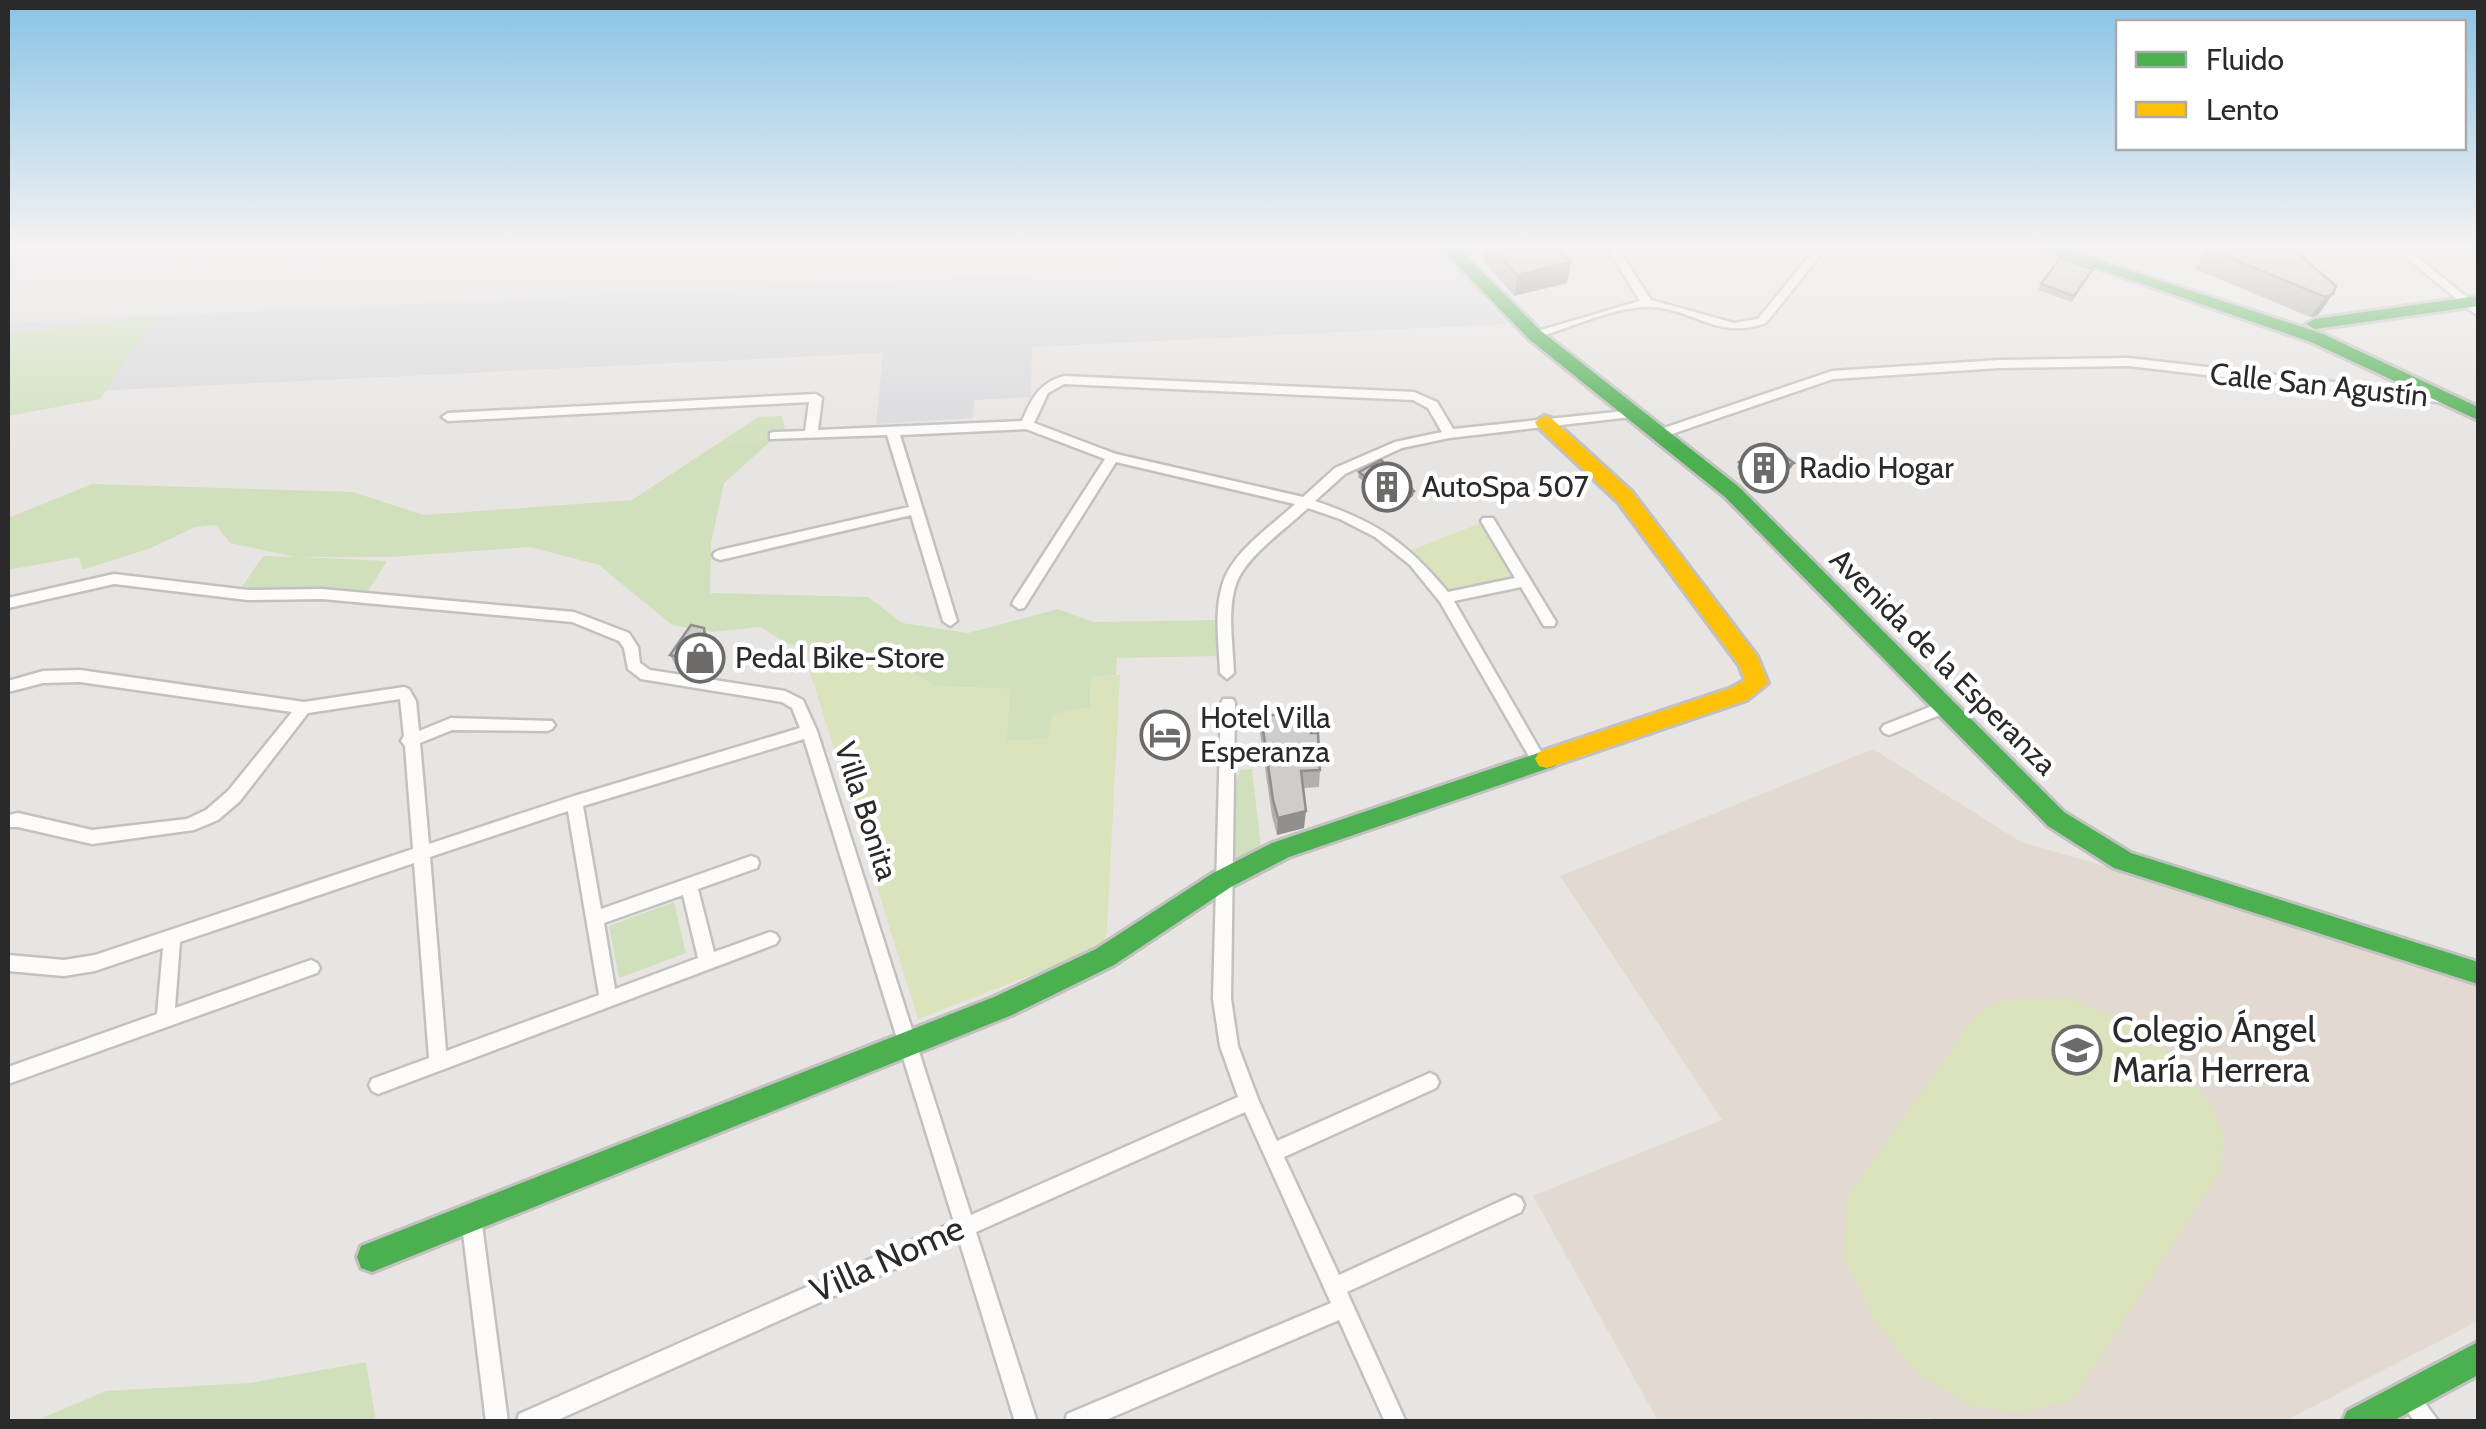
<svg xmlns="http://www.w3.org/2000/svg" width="2486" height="1429" font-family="Cabin,sans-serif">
  <rect width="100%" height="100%" fill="#e8e4e1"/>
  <polygon fill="#e2dad0" points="1873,749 2021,842 2352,937 2478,979 2478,1321 2285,1421 1935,1422 1931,1418 1658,1421 1533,1196 1722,1120 1560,876"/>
  <polygon fill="#d9d9dc" points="8,249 1438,249 1507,324 1032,347 1031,397 974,400 973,418 876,424 883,353 8,395"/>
  <g fill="#d0e0bd">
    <polygon points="154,317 100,399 8,416 8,334"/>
    <polygon points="782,416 785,428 724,483 711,543 710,593 868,597 902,623 968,633 1058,609 1093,622 1220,620 1222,656 1117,658 1116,675 1091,677 1090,707 1047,739 1006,741 1009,689 934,686 898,663 823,656 786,643 761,627 712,632 672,625 599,565 530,547 389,557 301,557 387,561 368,591 242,587 263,556 295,557 230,543 216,525 195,527 151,548 82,570 79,557 8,570 8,518 92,484 353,492 424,515 632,500 758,417"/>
    <polygon points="1252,769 1261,849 1244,858 1225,859 1232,795 1240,770"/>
    <polygon points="674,902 686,953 619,978 609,926"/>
    <polygon points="366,1362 376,1421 35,1421 106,1391 250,1383"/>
  </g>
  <g fill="#dae3bb">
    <polygon points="1481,523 1515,579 1449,594 1412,550"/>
    <polygon points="803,649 823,656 898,663 934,686 1010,689 1007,741 1047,739 1052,714 1090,707 1091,677 1120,675 1106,946 918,1019"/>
    <polygon points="2069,999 2131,1024 2170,1052 2209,1103 2223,1133 2222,1168 2072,1400 2019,1413 1973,1406 1918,1374 1874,1321 1843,1255 1849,1195 1976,1015 1998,1001"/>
  </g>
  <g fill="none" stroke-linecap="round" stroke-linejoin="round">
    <polygon fill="#e3e0e0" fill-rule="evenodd" points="624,249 1138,249 1127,265 1101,271 8,323 8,277"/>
    <g stroke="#c2c1c1" stroke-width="5">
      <g id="street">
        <path d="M1608,249h10l33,51 83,23 24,-4 57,-70h10l-59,74c-49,17 -69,-13 -114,-16 -33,-2 -80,20 -113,30h-8v-4l109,-32z"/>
        <polygon points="2396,249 2407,249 2478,306 2478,314 2474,313"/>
        <polygon points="2129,358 2445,395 2451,399 2445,403 2129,366 1999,368 1833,379 1663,437 1655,437 1653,434 1655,431 1832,371 1999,360"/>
        <path d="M1064,376l350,16 23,10 16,27 182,-19v6l-4,1 -182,21 -47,10 -57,26 -30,27c62,21 91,41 133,91l67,-14 -34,-57 2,-3h10l63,104 -2,4h-10l-23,-39 -67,14 90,156 3,4 -3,4h-10l-94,-163 -30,-37 -35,-28 -35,-18 -32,-11c-21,20 -63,49 -72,76 -9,27 -3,61 -2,89l-7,6 -7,-6c-1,-28 -6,-60 2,-87 9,-34 49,-59 73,-82l-179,-42 -92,146 -5,1 -7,-5 2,-4 91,-141 -79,-30 -126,6 57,186 -7,5 -7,-5 -32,-106 -191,45 -5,-2 -2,-3 2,-3 5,-2 189,-43 -22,-72 -117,4v-6l4,-1 31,-1 4,-29 -361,19 -6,-4 6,-4 368,-19 6,4 -4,32 204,-9c10,-23 17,-38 42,-45zM1064,384l349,16 15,8 14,24 -47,10 -60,26 -32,29 -187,-43 -82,-31 14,-30z"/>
        <path d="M114,574l134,16 74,-1 252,23 55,21 9,14 2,16 10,7 135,21 18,9 14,31 154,484 267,-118 -18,-51 -7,-47 8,-296 2,-4h10l2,4 -4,296 7,47 20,53 19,42 153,-68 6,3 3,6 -3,6 -152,69 55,118 175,-80 7,3 3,7 -3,7 -174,80 59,130h-21l-46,-102 -238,102h-36l2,-8 264,-111 -86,-191 -269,120 61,190h-22l-56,-182 -406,182h-36l2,-8 435,-192 -150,-483 -221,67 18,103 150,-53 6,2 2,5 -2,5 -59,21 16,63 56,-20 6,2 3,5 -3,5 -398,150 -6,-3 -3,-6 3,-6 57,-21 -15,-195 -234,79 -5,66 136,-48 6,3 3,5 -3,5 -309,111v-17l149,-53 6,-66 -68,23 -31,5 -56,-5v-16l56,5 31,-5 318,-106 -8,-103 -4,-5 3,-5 -4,-37 -92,14 -68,88 -22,19 -24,10 -102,14 -74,-17h-10v-12l10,-2 74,17 95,-11 19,-9 22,-19 64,-79 -212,-30 -37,1 -35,9v-11l35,-10 37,-1 224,32 100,-15 5,2 7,12 3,30 32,-13 101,3 3,4 -3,4 -5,2 -95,-1 -32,13 9,101 145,-48 226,-68 -8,-20 -10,-6 -141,-23 -13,-10 -4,-21 -5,-7 -47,-19 -250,-23 -74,1 -134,-16 -106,24v-10zM568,811l31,184 -153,56 -16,-194zM683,895l15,63 -83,31 -11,-66z"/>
        <polygon points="1945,701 1950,703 1952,707 1950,711 1889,735 1884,733 1881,729 1884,725"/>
        <polygon points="471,1207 478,1210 481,1217 508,1422 486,1422 461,1217 464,1210"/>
        <polygon points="2406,1383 2413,1387 2439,1422 2415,1422 2395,1394 2399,1387"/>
      </g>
    </g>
    <g stroke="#c2c1c1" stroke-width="6">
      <g id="fast">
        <polygon points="1442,249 1459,249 1541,331 1739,487 2064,812 2131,853 2478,962 2478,984 2114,868 2048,826 1725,497 1529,339"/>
        <polygon points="2041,249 2064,249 2323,334 2478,407 2478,420 2311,342"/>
        <polygon points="2478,296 2478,306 2315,329 2306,324 2315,319"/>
        <polygon points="1547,750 1555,752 1559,759 1555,766 1289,857 1231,887 1114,965 1012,1015 372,1272 361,1268 357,1257 361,1246 994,997 1096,949 1213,873 1272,843"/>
        <polygon points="2478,1342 2478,1375 2391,1422 2342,1422 2347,1411"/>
      </g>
    </g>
    <g stroke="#c2c1c1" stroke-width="6">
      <polygon id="slow" points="1544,416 1551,418 1632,492 1757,656 1768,683 1747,700 1547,768 1539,766 1535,759 1539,752 1731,688 1745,680 1739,665 1618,502 1537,426 1535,422"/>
    </g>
    <use href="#street" fill="#fcfbfa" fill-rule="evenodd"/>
    <use href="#fast" fill="#4caf50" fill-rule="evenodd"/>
    <use href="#slow" fill="#ffc107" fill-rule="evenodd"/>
  </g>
  <g fill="#b2afae">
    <polygon points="1485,249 1558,249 1567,283 1514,296 1483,261"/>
    <polygon points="2207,249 2333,294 2318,315 2310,317 2195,269"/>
    <polygon points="2093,269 2072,302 2038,290 2041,284"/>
    <polygon points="1739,462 1794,463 1791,468 1758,484 1737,468"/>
    <polygon points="1359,472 1414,491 1413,496 1395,507 1358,477"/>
    <polygon points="711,643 714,676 678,670 670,655"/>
    <polygon points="1261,715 1311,733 1320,770 1319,787 1303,788 1304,828 1277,835 1272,816 1260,733"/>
  </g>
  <g fill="#918f8d">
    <polygon points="1571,262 1567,283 1514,296 1518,275"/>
    <polygon points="2333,294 2318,315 2310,317 2325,297"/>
    <polygon points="1794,463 1791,468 1758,484 1760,479"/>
    <polygon points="1414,491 1413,496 1395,507 1396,502"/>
    <polygon points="704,628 711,643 714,676 707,661"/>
    <polygon points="1306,811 1304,828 1277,835 1278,818"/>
  </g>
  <g fill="#cfccca" stroke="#918f8d" stroke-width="2.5">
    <polygon points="1493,249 1558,249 1571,262 1518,275"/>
    <polygon points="2209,249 2293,249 2336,286 2333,294 2325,297"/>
    <polygon points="2060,258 2093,269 2074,296 2041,284"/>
    <polygon points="1772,447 1794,463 1760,479 1739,462"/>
    <polygon points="1381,460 1414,491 1396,502 1359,472"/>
    <polygon points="691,625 704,628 707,661 670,655"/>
    <polygon points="1261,715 1278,715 1279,722 1310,720 1311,733 1318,733 1320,770 1301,771 1306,811 1278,818 1273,800"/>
  </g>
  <linearGradient id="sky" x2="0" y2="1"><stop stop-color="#89c3e6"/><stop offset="0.55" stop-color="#f5f3f2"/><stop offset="1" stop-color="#f5f3f2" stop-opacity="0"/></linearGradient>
  <rect width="2486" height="449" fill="url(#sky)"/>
  <defs>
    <g id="building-ring" transform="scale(2.5)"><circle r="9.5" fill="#fff" stroke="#6c6b6a" stroke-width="1.5"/><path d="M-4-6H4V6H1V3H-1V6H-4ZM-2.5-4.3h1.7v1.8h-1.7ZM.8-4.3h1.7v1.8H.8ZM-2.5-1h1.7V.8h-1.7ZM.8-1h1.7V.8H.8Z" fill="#6c6b6a"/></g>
    <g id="shop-ring" transform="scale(2.5)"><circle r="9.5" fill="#fff" stroke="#6c6b6a" stroke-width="1.5"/><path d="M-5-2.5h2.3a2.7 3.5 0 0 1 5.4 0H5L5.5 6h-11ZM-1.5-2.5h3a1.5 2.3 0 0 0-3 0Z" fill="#6c6b6a"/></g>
    <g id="hotel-ring" transform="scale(2.5)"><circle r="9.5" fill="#fff" stroke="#6c6b6a" stroke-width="1.5"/><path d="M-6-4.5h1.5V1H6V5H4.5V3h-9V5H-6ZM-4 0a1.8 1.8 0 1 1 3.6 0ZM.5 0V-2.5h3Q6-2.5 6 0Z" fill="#6c6b6a"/></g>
    <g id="school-ring" transform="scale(2.5)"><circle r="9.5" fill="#fff" stroke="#6c6b6a" stroke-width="1.5"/><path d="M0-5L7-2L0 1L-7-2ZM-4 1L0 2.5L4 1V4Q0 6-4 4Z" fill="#6c6b6a"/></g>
  </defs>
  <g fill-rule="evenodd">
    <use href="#building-ring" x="1764" y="468"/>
    <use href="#building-ring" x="1387" y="487"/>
    <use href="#shop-ring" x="700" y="658"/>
    <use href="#hotel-ring" x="1165" y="735"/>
    <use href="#school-ring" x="2077" y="1050"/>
  </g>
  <g text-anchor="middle" stroke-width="9" stroke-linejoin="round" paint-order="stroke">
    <g font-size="30" fill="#2a2a2a" stroke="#fff">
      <text transform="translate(2319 385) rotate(6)" y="10">Calle San Agustín</text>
      <text transform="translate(1943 662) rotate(45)" y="10">Avenida de la Esperanza</text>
      <text transform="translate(866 811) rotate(72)" y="10">Villa Bonita</text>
    </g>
    <g font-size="30" fill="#2a2a2a" stroke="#fff" text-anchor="start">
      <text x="1799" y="478">Radio Hogar</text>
      <text x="1422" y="497">AutoSpa 507</text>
      <text x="735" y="668">Pedal Bike-Store</text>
      <text x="1200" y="728">Hotel Villa<tspan x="1200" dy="34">Esperanza</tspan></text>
    </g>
    <g font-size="35" fill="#2a2a2a" stroke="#fff" text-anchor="start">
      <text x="2112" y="1042">Colegio Ángel<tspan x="2112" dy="40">María Herrera</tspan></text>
    </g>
    <g font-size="35" fill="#2a2a2a" stroke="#fff">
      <text transform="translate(887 1259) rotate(-24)" y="12">Villa Nome</text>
    </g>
  </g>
  <rect width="2486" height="1429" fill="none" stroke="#2a2a2a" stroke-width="20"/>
  <rect x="2116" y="20" width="350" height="130" fill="#ffffff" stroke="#aaaaaa" stroke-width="2.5"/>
  <rect x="2136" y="52" width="50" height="15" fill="#4caf50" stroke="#aaaaaa" stroke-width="2.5"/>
  <text x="2206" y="70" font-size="30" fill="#2a2a2a">Fluido</text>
  <rect x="2136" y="102" width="50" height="15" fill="#ffc107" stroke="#aaaaaa" stroke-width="2.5"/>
  <text x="2206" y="120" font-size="30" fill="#2a2a2a">Lento</text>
</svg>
